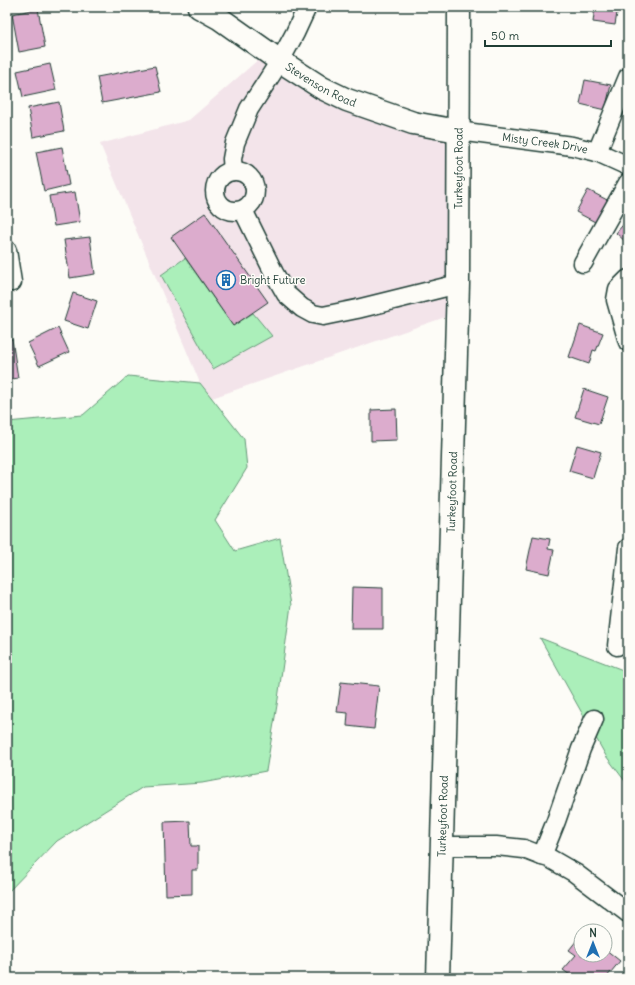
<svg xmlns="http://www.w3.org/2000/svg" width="635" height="985" font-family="Delius,sans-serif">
  <rect width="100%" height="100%" fill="#fdfcf7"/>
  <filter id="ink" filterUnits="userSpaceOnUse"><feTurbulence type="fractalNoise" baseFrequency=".025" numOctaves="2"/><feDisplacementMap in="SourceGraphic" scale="8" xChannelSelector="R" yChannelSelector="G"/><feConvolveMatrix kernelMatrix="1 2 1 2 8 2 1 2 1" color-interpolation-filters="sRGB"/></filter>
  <g filter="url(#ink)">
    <polygon fill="#f3e4ea" points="267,52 322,88 458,131 457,313 212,398 200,383 100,144 189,120"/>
    <g fill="#abefba" stroke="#659677">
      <polygon points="185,258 233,326 253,313 272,336 213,369 161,275"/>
      <polygon points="128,376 200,383 244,439 247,468 215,520 235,551 280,538 291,605 278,699 266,771 202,783 143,787 57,841 7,893 7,422 83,415"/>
      <polygon points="540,638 628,672 628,785 606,756"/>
    </g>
    <g fill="#dcaccd" stroke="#1f3d34">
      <polygon points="595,7 618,7 615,25 593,22"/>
      <polygon points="38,9 45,47 19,52 12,14"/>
      <polygon points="50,64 56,90 23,97 17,71"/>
      <polygon points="155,66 161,92 102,103 97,77"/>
      <polygon points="585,80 611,85 605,110 580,104"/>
      <polygon points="59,102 64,131 33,137 28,108"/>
      <polygon points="62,147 69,185 44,191 36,152"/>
      <polygon points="588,190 611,202 599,224 576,212"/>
      <polygon points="75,192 80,222 54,226 49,196"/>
      <polygon points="205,213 268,302 233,326 171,237"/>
      <polygon points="628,219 628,244 616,233"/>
      <polygon points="90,237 95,274 70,278 64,240"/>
      <polygon points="73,293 97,301 88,329 64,321"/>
      <polygon points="580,325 603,333 596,351 593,350 589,364 569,357"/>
      <polygon points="58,328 69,352 39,366 28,343"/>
      <polygon points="12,339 18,378 7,380 7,340"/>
      <polygon points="584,389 608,397 599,424 575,417"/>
      <polygon points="396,409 397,440 371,441 371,410"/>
      <polygon points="577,445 601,452 593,478 569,471"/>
      <polygon points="533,536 550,539 548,549 554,550 549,574 526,569"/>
      <polygon points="352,587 383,588 383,629 351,629"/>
      <polygon points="341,682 379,686 374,729 347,726 348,713 337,712"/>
      <polygon points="190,821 191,846 198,846 198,870 192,870 192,894 166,895 164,822"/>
      <polygon points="581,935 581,955 605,955 605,949 620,961 606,978 574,978 563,970 576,955 569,950"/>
    </g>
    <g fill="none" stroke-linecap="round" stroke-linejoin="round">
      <g stroke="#1f3d34" stroke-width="21">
        <g id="minor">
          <path id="s1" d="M458,131l114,15 25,6 31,14"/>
          <polyline points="597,152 628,77"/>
          <polyline points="233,171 232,159 235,143 249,109 280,61 295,33 307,7"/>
          <circle cx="235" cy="191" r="20"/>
          <polyline points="243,210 274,273 286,294 302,308 313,314 323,316 357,309 458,284"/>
          <polyline points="7,250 12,282 7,282"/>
          <polyline points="583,263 628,183"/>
          <polyline points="628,279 618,289 616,300 628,342"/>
          <polyline points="617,646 628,548"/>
          <polyline points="442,846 496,846 524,849 542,856 549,858 575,873 628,913"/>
          <polyline points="542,856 556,821 581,749 594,719"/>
        </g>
      </g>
      <g stroke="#1f3d34" stroke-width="25">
        <g id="major">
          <path id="s2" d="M199,7l20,11 61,43 42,27 25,12 66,23 45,8"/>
          <path id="s3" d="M438,978l20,-694 1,-277"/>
        </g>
      </g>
      <use href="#minor" stroke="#fdfcf7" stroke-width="18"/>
      <use href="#major" stroke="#fdfcf7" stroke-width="22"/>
    </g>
  </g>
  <defs>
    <g id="building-ring" transform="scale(1)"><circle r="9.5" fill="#fdfcf7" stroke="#1f6fb2" stroke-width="1.5"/><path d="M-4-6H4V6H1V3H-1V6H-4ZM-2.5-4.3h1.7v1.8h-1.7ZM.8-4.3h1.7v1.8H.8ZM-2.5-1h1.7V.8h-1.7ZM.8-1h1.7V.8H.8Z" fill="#1f6fb2"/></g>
  </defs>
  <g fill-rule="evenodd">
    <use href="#building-ring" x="226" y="280"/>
  </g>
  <g text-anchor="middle" stroke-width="3" stroke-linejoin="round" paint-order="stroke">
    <g font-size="11" fill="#1f3d34" stroke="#fdfcf7">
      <text dy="4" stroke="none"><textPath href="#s2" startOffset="145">Stevenson Road</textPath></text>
      <text dy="4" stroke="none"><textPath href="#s1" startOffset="88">Misty Creek Drive</textPath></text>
      <text dy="4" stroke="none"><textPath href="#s3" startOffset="810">Turkeyfoot Road</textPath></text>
      <text dy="4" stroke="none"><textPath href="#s3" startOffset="486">Turkeyfoot Road</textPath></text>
      <text dy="4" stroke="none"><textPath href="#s3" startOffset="162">Turkeyfoot Road</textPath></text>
    </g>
    <g font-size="11" fill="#1f3d34" stroke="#fdfcf7" text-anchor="start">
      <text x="240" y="284">Bright Future</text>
    </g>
  </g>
  <rect width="635" height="985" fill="none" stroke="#fdfcf7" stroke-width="24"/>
  <rect x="12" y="12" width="611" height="961" fill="none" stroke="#1f3d34" stroke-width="1.5" filter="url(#ink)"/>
  <g transform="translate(593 943)"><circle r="19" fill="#fdfcf7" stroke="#a4b0a9"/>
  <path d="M0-3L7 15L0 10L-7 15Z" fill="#1f6fb2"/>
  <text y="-6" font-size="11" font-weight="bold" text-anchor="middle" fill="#1f3d34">N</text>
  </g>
  <path d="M485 40v6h126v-6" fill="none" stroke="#1f3d34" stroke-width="2"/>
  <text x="491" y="40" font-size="12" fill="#1f3d34" stroke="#fdfcf7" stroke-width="3" paint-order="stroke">50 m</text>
</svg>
